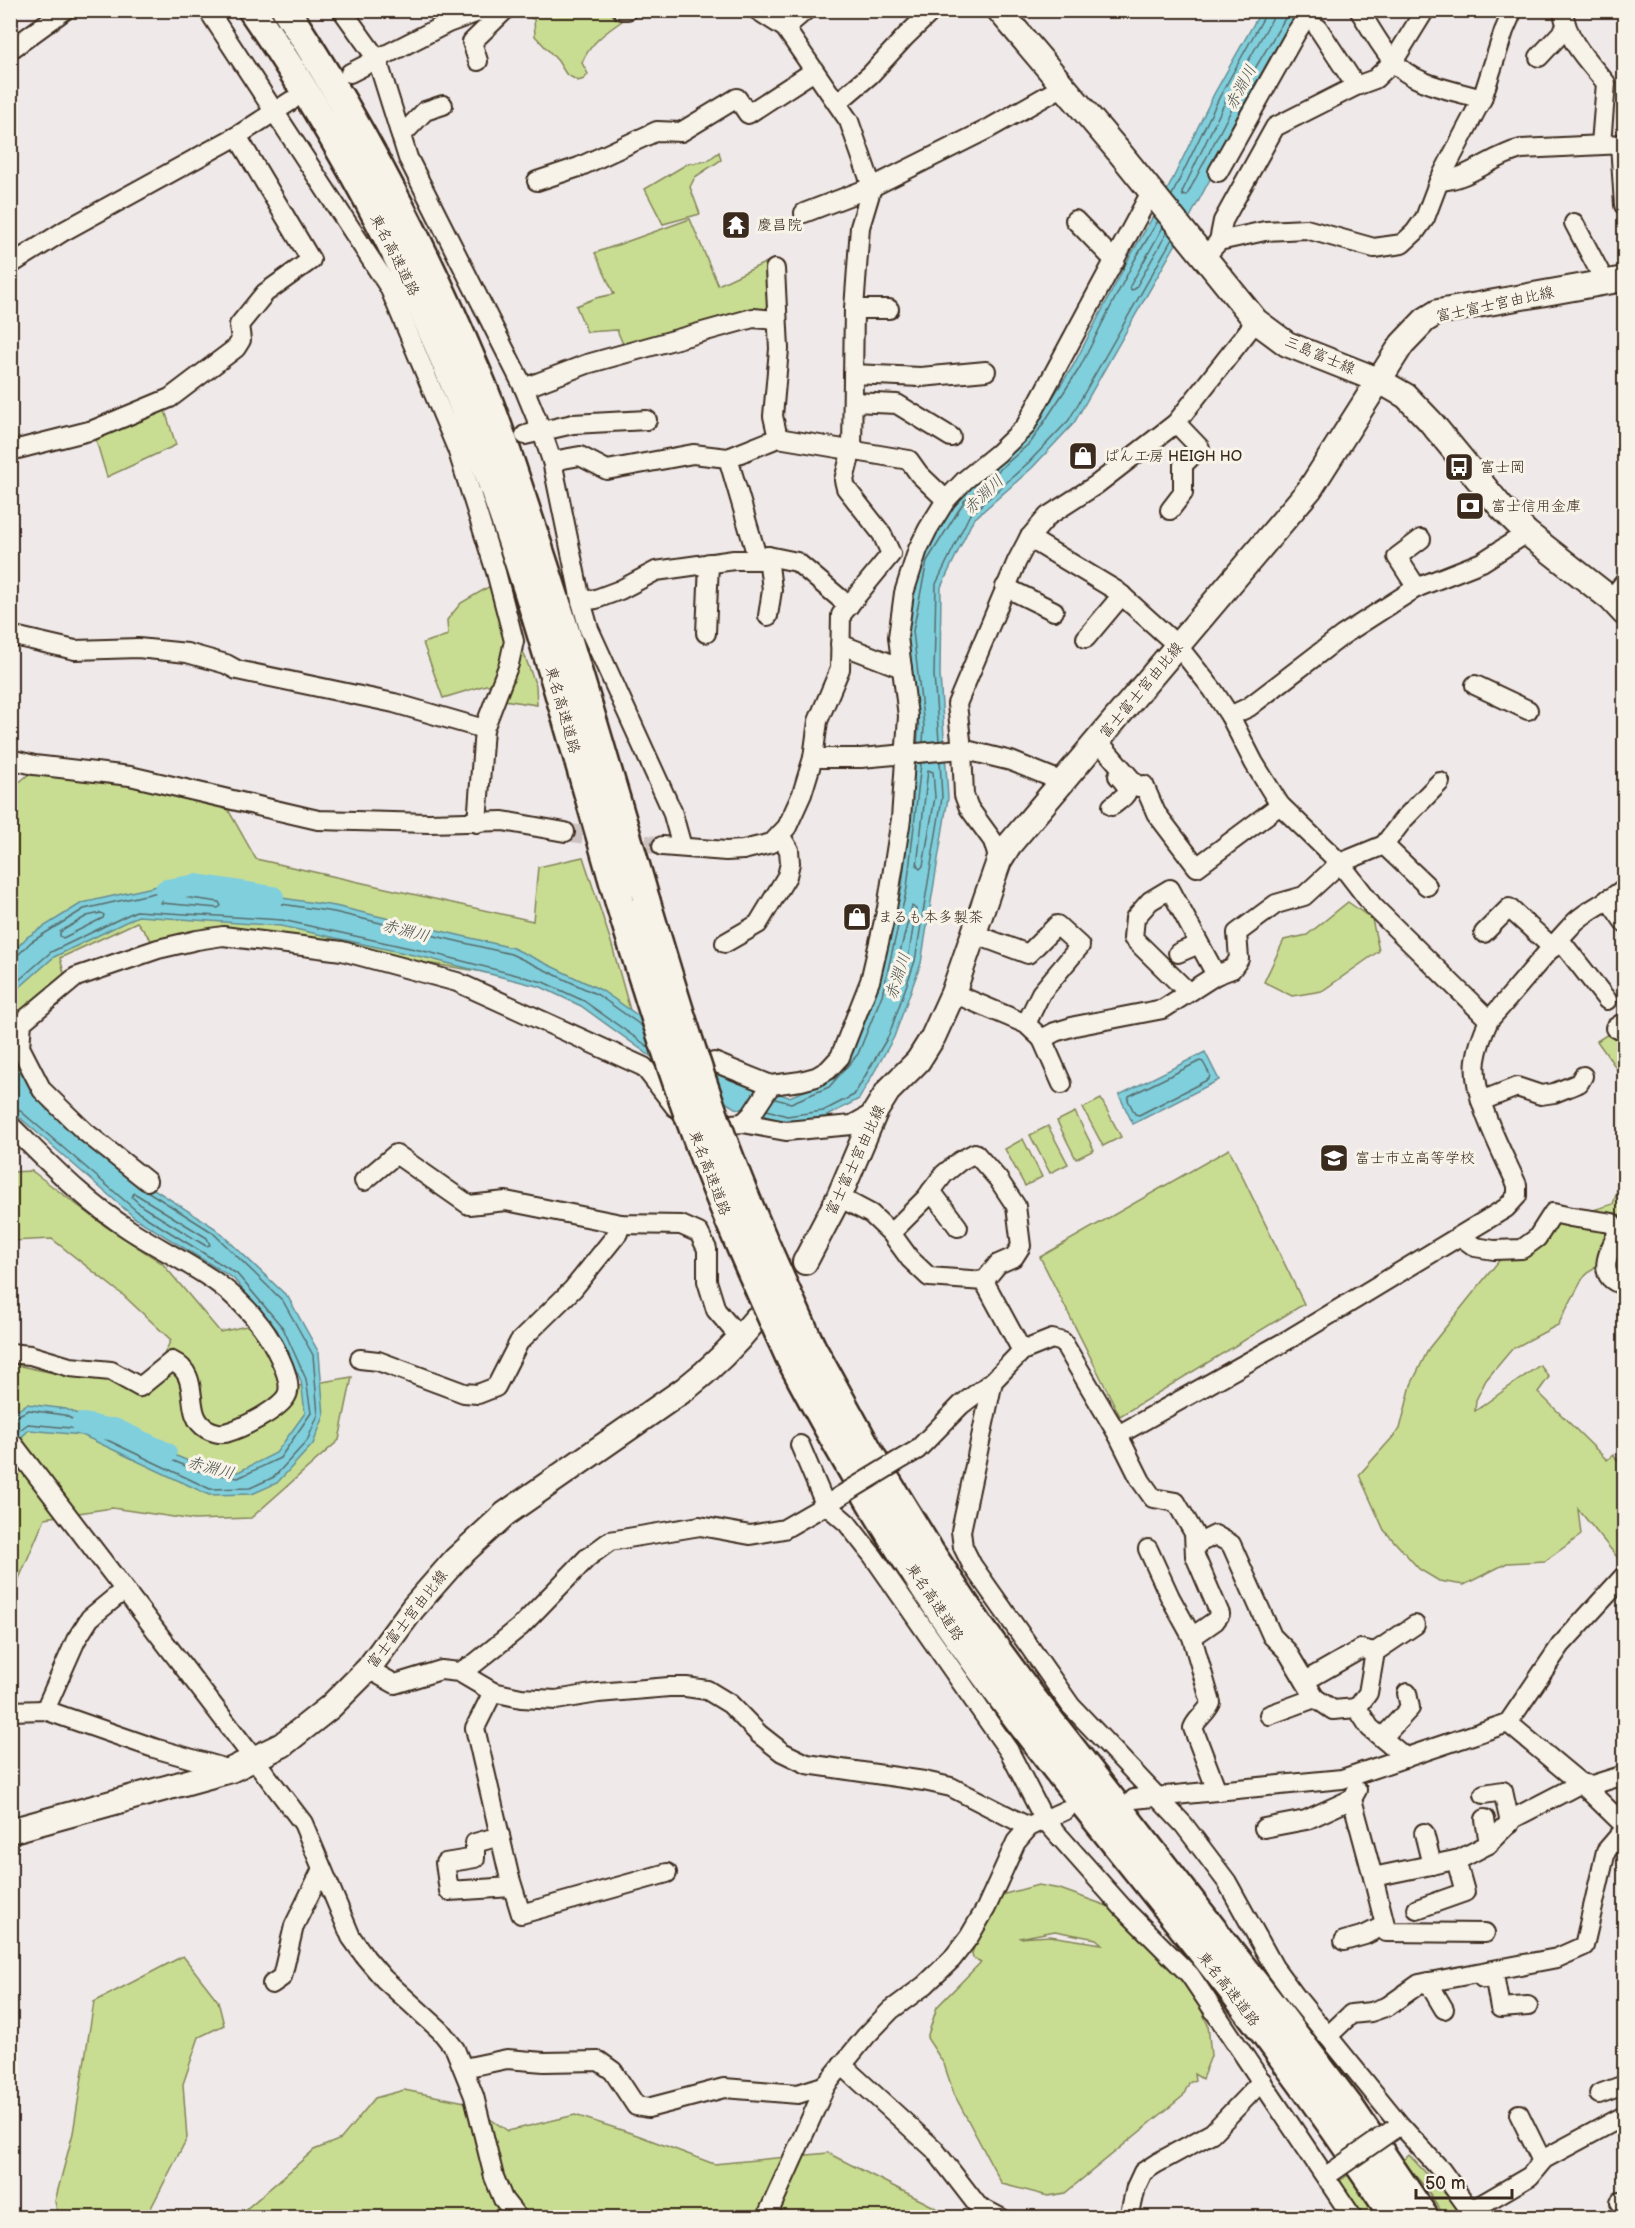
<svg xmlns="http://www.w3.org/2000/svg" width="1635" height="2228" font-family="'Balsamiq Sans','Klee One',sans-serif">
  <rect width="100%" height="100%" fill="#f0e9ea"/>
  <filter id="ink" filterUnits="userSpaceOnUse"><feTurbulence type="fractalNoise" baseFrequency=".0167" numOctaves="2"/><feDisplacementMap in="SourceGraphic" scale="12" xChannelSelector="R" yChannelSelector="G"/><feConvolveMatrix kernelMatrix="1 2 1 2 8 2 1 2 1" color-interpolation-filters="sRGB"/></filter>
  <g filter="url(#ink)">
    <g fill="#c9dd92" stroke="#828458" stroke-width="1.5" fill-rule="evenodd">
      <path d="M515,11h107v10c-16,11 -33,23 -40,42l6,11 -4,5 -6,2 -12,-7 -8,-13 -23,-25 -1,-17 -14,-3z"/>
      <polygon points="719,152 721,160 695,177 690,187 700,214 663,224 645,189 687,164 707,161"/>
      <polygon points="690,219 718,285 769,261 773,316 625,349 617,330 587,332 576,306 596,298 614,294 595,253"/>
      <polygon points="162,401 176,445 107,477 93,430"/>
      <polygon points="497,582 536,686 537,705 504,700 507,684 486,685 443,698 423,643 448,635 447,620 461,603"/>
      <polygon points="29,774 151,783 226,806 256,859 533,921 538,867 583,857 611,942 630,1010 575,986 393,958 223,936 158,949 137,922 60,958 66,980 11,1021 11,789"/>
      <polygon points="1348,902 1372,919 1379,951 1322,991 1292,996 1264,982 1284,940 1307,935"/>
      <polygon points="1624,1024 1624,1079 1597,1041"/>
      <polygon points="1101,1099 1121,1137 1103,1146 1083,1108"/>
      <polygon points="1075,1112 1094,1150 1076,1159 1057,1121"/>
      <polygon points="1048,1126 1068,1164 1050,1173 1030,1135"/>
      <polygon points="1023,1139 1042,1177 1025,1186 1005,1149"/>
      <polygon points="1229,1149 1304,1304 1120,1416 1040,1257"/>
      <polygon points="1624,1170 1624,1239 1583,1278 1558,1325 1512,1349 1486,1380 1476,1400 1475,1411 1540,1365 1549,1377 1538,1392 1607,1460 1613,1455 1624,1468 1624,1560 1622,1563 1578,1509 1581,1535 1545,1561 1507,1563 1464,1585 1439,1581 1419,1569 1384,1530 1359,1475 1400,1429 1411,1385 1429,1348 1502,1257 1553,1213 1571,1217 1613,1204"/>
      <polygon points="32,1171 105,1226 162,1263 220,1332 255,1324 299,1386 352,1377 339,1440 251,1518 194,1520 112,1508 45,1518 15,1588 11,1590 11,1364 63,1375 113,1381 144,1395 171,1340 123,1295 52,1239 11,1241 10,1172"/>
      <path d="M1038,1885l22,4 50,18 30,26 54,61 14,31 3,31 -9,23 -8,-5 1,6 -6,3 -6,13 -118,97 -17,3 -46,-12 -48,-90 -10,-30 -17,-26 10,-31 44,-45 -8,-4 -1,-5 15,-39 8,-11 10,-9zM1055,1931l41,8 6,5 -52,-8 -31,2z"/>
      <polygon points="183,1956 218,2001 224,2025 199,2037 183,2084 187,2138 151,2208 158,2217 58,2217 55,2201 73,2133 94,2002"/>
      <polygon points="404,2090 465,2102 508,2131 575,2115 637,2135 714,2164 828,2153 944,2212 942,2218 236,2218 314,2150 341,2139 375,2098"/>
      <polygon points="1409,2155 1467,2217 1445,2217 1426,2188 1403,2161"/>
      <polygon points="1348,2175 1376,2217 1359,2217 1337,2183"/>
    </g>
    <g fill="#80cfdd" stroke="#648d91" stroke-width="1.5">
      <polygon points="1261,11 1306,11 1250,103 1177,242 1074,423 1032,468 973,520 941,587 940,675 948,798 921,963 894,1037 859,1099 825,1117 787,1122 735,1108 663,1065 581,1006 541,987 427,958 281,926 138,916 54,957 11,995 21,1074 105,1158 215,1228 288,1297 319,1353 324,1416 313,1444 277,1483 252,1494 209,1495 82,1435 29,1430 11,1447 11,1415 27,1404 66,1409 200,1466 238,1472 276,1453 305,1413 301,1381 277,1330 233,1278 135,1218 11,1110 11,954 27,937 82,903 175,882 335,906 513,948 601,990 729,1078 789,1097 827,1082 853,1052 876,993 902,887 919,727 907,630 921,559 960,496 1026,439 1073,366 1129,258 1162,201 1214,94"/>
      <polygon points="1205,1052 1219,1080 1133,1124 1119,1095"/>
    </g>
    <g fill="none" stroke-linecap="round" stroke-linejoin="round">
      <g stroke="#576c6a" stroke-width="1.5">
        <polyline points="1273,10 1272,19 1226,100 1182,192 1183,196 1187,195 1238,97 1290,10"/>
        <polyline points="1229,131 1285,32"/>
        <polyline points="1172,195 1220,96 1265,15 1266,10"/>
        <polyline points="1163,227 1130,286 1131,290 1135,289 1167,233"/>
        <polyline points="939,741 934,675 936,584 969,516 1028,463 1069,420 1172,239"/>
        <polyline points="923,742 924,727 913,631 927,561 965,500 1031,442 1079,369 1134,261 1158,221"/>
        <polygon points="928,770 933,772 935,797 923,866 920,869 917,866"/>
        <polygon points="176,896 219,902 221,906 218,908 161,903 163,899"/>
        <polygon points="912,906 916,909 908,960 896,993 893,994 890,991"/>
        <polygon points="101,913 104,915 103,918 63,938 60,936 60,932 87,916"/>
        <polyline points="10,957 16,957 31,942 84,909 176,888 334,912 511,954 598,995 642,1026"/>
        <polyline points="10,988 51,952 136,911 282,920 428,952 543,982 584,1001 650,1048"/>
        <polygon points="1200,1061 1203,1062 1210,1075 1209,1079 1139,1115 1135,1114 1128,1100 1129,1096"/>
        <polyline points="775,1099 791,1103 829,1087 858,1054 882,995 907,888 921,763"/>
        <polyline points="10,1106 17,1108 139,1213 237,1274 283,1328 306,1379 311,1413 280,1458 238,1478 198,1471 106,1433 102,1435 103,1438 210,1489 250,1488 274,1477 307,1441 318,1415 313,1355 283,1301 212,1232 147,1191"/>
        <polyline points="767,1110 787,1116 823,1111 854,1095 889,1035 915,961 942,798 940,761"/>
        <polygon points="134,1193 207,1238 210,1245 206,1246 143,1207 132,1197"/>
        <polyline points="10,1419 29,1410 64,1415 84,1425 81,1429 28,1424 17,1432"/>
      </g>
      <g stroke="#80cfdd" stroke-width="22">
        <polyline points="166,890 197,885 273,897"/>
        <path d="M82,1424c12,1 21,6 32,5l52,24"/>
      </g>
      <polyline stroke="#ccc3c1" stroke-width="18" stroke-dasharray="18 9" stroke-linecap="butt" points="565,832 662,846"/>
      <g stroke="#3b2a1e" stroke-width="22">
        <g id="minor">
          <polyline points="208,10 389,287 457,449 496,572 514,641 509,664 484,729 477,823"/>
          <polyline points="342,10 377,59 408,158 524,388 542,432 552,461 581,601 589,629 672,811 682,847"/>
          <polyline points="622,10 627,10"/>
          <path d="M1359,10c11,17 21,36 34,51 20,24 60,29 89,38"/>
          <path d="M1563,10c3,30 25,51 43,73l-5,61"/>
          <polyline points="785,28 806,10"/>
          <polyline points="1318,28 1356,86"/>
          <polyline points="10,50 65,10"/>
          <polyline points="1539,57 1566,28"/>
          <polyline points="478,61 472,42 505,10"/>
          <polyline points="350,73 448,23 484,10"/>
          <polyline points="837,103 870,75 906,36 933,10"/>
          <polyline points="401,136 425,111 443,105"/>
          <polyline points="1620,144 1624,205"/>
          <polyline points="1218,172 1296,33 1311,10"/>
          <polyline points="537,181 579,167 657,131 681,132 737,98 748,114 814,71"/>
          <path d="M1439,181c29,-1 53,-25 82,-32l103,-5"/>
          <polyline points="804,213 872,187 988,129 1062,87"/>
          <polyline points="1075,220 1115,261"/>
          <polyline points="1574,223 1605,282"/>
          <polyline points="1219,241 1223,221 1275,127 1356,86 1375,79 1393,62 1425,10"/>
          <polyline points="1204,258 1219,241 1265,231 1306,229 1374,248 1402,244 1415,232 1425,218 1439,181 1482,99 1504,31 1513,10"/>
          <polyline points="10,265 64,231 237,136 291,101"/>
          <polyline points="775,269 779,349 773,416 778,438"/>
          <polyline points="854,309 889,309"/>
          <polyline points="853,374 921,377 986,371"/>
          <polyline points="524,388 587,364 753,318 777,320"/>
          <polyline points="853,402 897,404 951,437"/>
          <polyline points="525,435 573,424 647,420"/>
          <polyline points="10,451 93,430 170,398 236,348 241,340 239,325 265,293 311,260 237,136"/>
          <polyline points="728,458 758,560"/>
          <polyline points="552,461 580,456 607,470 693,454 728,458 778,438 909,460 919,474 946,500"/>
          <polyline points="1170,510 1183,493 1183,465 1200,448 1176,423"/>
          <polyline points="1029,538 1117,591 1178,646 1213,690 1230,716 1254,763 1280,805 1340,863 1373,906 1489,1020"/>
          <polyline points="768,556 772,590 768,616"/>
          <polyline points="1005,587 1054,611"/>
          <polyline points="1417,588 1397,557 1421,539"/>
          <polyline points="1611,599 1624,583"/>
          <polyline points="581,601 596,599 620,590 656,571 734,560 758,560 768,556 797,562 849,606"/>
          <polyline points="706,633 709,563"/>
          <polyline points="10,635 75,650 138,648 187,653 226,664 237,670 394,703 484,729"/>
          <polyline points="1086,638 1122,595"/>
          <polyline points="840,644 902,668"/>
          <polyline points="1475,685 1528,710"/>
          <polyline points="1230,716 1249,707 1343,635 1416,588 1482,562 1527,533"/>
          <polyline points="1098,741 1138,787 1144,785 1156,813 1197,867 1280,805"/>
          <polyline points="813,758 861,758 962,749 1011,761 1063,782"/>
          <polyline points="10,759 34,765 130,776 318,820 429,823 503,821 565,832"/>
          <path d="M1112,806c15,-12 22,-14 6,-30"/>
          <polyline points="1384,845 1427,886"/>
          <polyline points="662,846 726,851 743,850 772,843 787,827 802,794 813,758 818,721 840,669 841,615 891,554 882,534 846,488 844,480 852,449 854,309 860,227 872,187 849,121 785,28 757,10"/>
          <polyline points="999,861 993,841 969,808 964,795 962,749 957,704 1017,561 1029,538 1048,516 1096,485 1176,423 1256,321"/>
          <path d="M1624,888c-14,13 -34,20 -49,34 -30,31 -57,66 -86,98 -6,13 -11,26 -13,40 -5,36 26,91 41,125v11l-11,12 -215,130 -173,97 -55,-93 -11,-3 -30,12 -29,30 -32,150 2,16 9,18 99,141 113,119 43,57 47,85 22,30 104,128 41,45 26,36 10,1 53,-31 14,-17 80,-43"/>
          <polyline points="1608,899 1624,922"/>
          <polyline points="1484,933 1509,908 1553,948"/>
          <polyline points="974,934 1028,954 1057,925 1080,946 1041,993 1026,1024"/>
          <polyline points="1560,940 1607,1000"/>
          <polyline points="725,943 758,924 787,876 790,863 789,850 780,835"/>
          <polyline points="1178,953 1199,944"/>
          <polyline points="1188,992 1133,938 1135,918 1150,901 1170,889 1216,975"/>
          <polyline points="953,993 1026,1024 1042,1039 1055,1032 1075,1026 1163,1009 1216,975 1232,969 1239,959 1237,933 1276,904 1304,896 1340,863 1384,845 1403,820 1440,782"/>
          <polyline points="1615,1028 1624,1022"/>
          <polyline points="1042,1039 1062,1084"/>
          <polyline points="714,1062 771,1085 801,1081 816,1077 828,1070 840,1057 870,981 887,908 901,819 908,716 898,637 904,593 918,549 928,529 946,500 965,480 998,453 1025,427 1151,192"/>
          <polyline points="1481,1101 1517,1087 1541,1095 1554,1093 1579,1083 1583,1076"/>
          <polyline points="743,1123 752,1114 771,1085"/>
          <path d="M10,1125c38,37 75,77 120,105 48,31 96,48 131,96 10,13 31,50 27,66 -3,16 -48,37 -63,41 -5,1 -13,-1 -18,-4 -26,-15 -3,-53 -35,-68l-32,26 -29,-16 -41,-4 -40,-12 -20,-2"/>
          <polyline points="709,1126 743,1123 786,1131 852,1125 875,1112"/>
          <polyline points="147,1181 84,1131 42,1090 20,1047 22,1022 76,977 158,949 197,940 223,936 342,951 457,982 644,1067 675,1107 685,1113"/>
          <polyline points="364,1181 396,1154 469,1205 506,1201 621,1224 681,1225 699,1233 707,1249 707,1281 716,1310 740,1338"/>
          <polyline points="931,1191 958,1227"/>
          <polyline points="839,1197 871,1214 891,1233 910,1259 929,1277 984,1281 1022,1351"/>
          <polyline points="891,1233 926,1198 944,1174 960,1161 975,1153 998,1179 1016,1206 1021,1246 1014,1257 998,1264 984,1281"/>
          <path d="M1460,1236l15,11 19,3 28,-1 15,-11 16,-25 18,4 41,6 6,9c-9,20 -24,45 6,53"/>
          <polyline points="360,1359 378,1361 464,1393 478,1394 496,1387 519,1342 573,1289 618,1233 621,1224"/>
          <polyline points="1118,1435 1141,1481 1153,1498 1176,1502 1194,1533 1195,1556 1220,1614 1215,1621 1192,1637"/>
          <polyline points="10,1440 303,1823 351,1937 366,1958 384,1979 440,2030 455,2049 474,2096 494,2177 503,2199 518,2218"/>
          <polyline points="800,1445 825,1504 847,1523 873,1556 1009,1751 1044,1819 1123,1908 1190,1975 1353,2218"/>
          <polyline points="898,1461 917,1450 961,1405 993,1381"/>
          <polyline points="1195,1545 1215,1535 1231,1544 1272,1636 1287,1651 1315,1698 1333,1710 1357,1708 1370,1728 1406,1758"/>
          <path d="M1148,1549l22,48 22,40 19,66c-5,11 -14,15 -18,25l24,63"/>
          <polyline points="368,1669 395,1684 441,1670 459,1672 493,1692 521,1698 556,1700 598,1693 669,1687 686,1687 707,1690 730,1704 759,1734 782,1752 807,1764 924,1781 951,1787 1029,1827"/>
          <polyline points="459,1672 474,1664 520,1627 587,1558 610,1541 700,1526 750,1535 784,1529 836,1499"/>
          <polyline points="1305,1681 1361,1649 1375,1652"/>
          <polyline points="493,1692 475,1728 509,1875 521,1914 667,1873"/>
          <polyline points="1357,1708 1368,1693 1375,1652 1415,1625"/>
          <polyline points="45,1710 76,1640 90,1618 124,1590"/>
          <polyline points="10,1711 45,1710 154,1748 231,1770"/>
          <polyline points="1269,1715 1315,1698"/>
          <polyline points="1508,1723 1586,1788 1624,1825"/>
          <polyline points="1382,1738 1410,1708 1407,1693"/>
          <polyline points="1484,1794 1503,1791 1510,1823"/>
          <polyline points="1134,1799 1342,1779 1508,1723 1561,1645 1624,1576"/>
          <polyline points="1352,1799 1373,1877 1460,1859 1487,1845 1514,1818 1568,1790 1581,1783 1592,1785 1624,1775"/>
          <polyline points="1485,1819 1489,1844"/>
          <polyline points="1264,1828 1306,1820 1352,1799 1357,1790"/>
          <polyline points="1424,1833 1432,1865"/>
          <polyline points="500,1836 475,1843 475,1858 445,1863 449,1891 512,1887"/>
          <polyline points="1417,1909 1465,1892 1456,1860"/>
          <polyline points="1385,1925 1386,1932 1485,1933"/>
          <polyline points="1344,1941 1365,1935 1385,1925 1373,1877"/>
          <polyline points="1482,1973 1483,1978 1495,1980 1500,2008 1528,2006"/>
          <polyline points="1428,1982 1444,2009"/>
          <polyline points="272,1984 282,1977 294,1926 322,1869"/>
          <polyline points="1328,2036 1351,2014 1371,2012 1388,2006 1419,1984 1557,1958 1584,1946 1606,1851 1624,1830"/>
          <polyline points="842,2065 934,2149 978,2206 1001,2218"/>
          <polyline points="464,2068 507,2059 544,2062 599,2061 613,2071 636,2106 648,2108 724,2088 798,2094 826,2085"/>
          <polyline points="1599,2094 1624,2085"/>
          <polyline points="1519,2114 1542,2161"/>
          <polyline points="1620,2202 1624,2206"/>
          <polyline points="767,2216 826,2085 866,2036 891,2010 925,1985 952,1959 969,1937 986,1908 1016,1842 1029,1827 1066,1810"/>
          <polyline points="1129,2218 1136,2187 1143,2172 1157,2163 1212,2133 1262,2081"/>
        </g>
      </g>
      <g stroke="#3b2a1e" stroke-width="28">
        <g id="major">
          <polyline points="999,10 1120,153 1256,321 1287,344 1378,380 1406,396 1430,421 1501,507 1527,533 1611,599 1624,613"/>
          <polyline points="805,1262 839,1197 875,1112 888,1091 918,1061 933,1037 953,993 999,861 1009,845 1310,489 1402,344 1425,320 1438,312 1624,279"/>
          <path d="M10,1831l221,-61 51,-25 48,-38 38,-38 45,-61 43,-49 49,-45 180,-125c27,-21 50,-44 71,-70"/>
        </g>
      </g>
      <g stroke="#3b2a1e" stroke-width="32">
        <g id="highway">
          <path d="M252,10c79,115 147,239 200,368 69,169 116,348 167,523"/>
          <path d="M286,10c75,115 137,234 190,360 20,47 36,97 52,146 43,127 80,256 118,385"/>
          <polyline points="811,1346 872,1457 932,1555 980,1627 1030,1695 1282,2018 1351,2109 1425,2218"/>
          <path d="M790,1358c47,89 97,176 154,259 94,137 203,262 304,394 51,67 100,136 147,207"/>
        </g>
      </g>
      <use href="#minor" stroke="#f7f3e8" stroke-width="18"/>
      <use href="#major" stroke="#f7f3e8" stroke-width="24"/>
      <use href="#highway" stroke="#f7f3e8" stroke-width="27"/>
      <g stroke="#3b2a1e" stroke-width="22" stroke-linecap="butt">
        <g id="minor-bridge">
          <polyline points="837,1498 898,1461"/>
          <polyline points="1332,2172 1394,2129"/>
        </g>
      </g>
      <g stroke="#3b2a1e" stroke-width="32" stroke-linecap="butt">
        <g id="highway-bridge">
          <path d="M619,901c25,82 50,163 80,243 27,73 59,143 91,214"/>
          <path d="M646,901c24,80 48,160 77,239 26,70 57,138 88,206"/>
        </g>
      </g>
      <use href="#minor-bridge" stroke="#f7f3e8" stroke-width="18"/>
      <use href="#highway-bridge" stroke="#f7f3e8" stroke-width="27"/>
    </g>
  </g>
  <defs>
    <g id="temple-square" transform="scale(1.5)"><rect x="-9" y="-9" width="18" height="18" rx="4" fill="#3b2a1e" stroke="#f7f3e8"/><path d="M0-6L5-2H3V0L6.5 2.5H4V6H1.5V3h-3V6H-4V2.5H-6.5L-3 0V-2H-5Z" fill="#fff"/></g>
    <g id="shop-square" transform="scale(1.5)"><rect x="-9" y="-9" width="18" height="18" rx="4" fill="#3b2a1e" stroke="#f7f3e8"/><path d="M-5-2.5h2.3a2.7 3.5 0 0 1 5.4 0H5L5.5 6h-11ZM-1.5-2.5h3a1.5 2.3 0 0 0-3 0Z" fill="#fff"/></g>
    <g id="bus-square" transform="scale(1.5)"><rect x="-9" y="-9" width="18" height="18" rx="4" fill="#3b2a1e" stroke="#f7f3e8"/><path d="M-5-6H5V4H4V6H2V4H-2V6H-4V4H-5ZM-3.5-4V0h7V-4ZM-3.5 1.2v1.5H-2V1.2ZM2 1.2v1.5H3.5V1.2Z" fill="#fff"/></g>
    <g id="bank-square" transform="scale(1.5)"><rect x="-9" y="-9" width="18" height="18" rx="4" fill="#3b2a1e" stroke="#f7f3e8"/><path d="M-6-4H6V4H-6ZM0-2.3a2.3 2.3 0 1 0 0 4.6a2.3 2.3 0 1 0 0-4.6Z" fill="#fff"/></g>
    <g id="school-square" transform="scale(1.5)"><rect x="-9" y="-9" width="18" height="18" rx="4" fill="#3b2a1e" stroke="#f7f3e8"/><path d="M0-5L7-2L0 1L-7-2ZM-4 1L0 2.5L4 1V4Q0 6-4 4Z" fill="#fff"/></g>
  </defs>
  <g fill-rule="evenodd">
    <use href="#temple-square" x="736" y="225"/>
    <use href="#shop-square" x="1083" y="456"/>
    <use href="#bus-square" x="1459" y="467"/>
    <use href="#bank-square" x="1470" y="506"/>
    <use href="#shop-square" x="857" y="917"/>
    <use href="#school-square" x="1334" y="1158"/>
  </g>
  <g text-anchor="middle" stroke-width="6" stroke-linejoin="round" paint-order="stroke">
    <g font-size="15" fill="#3b2a1e" stroke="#f7f3e8" text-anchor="start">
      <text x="757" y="230">慶昌院</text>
      <text x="1104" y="461">ぱん工房 HEIGH HO</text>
      <text x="1480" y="472">富士岡</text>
      <text x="1491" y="511">富士信用金庫</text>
      <text x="878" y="922">まるも本多製茶</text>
      <text x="1355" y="1163">富士市立高等学校</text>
    </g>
    <g font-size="15" fill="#3b2a1e" stroke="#f7f3e8">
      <text transform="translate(395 255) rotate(63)" y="5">東名高速道路</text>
      <text transform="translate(1495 304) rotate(-12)" y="5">富士富士宮由比線</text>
      <text transform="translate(1320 355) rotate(23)" y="5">三島富士線</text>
      <text transform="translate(1141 690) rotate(-50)" y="5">富士富士宮由比線</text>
      <text transform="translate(563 710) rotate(74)" y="5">東名高速道路</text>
      <text transform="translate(855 1160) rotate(-65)" y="5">富士富士宮由比線</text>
      <text transform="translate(710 1173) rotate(69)" y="5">東名高速道路</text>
      <text transform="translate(935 1602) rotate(56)" y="5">東名高速道路</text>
      <text transform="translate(407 1619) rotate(-52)" y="5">富士富士宮由比線</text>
      <text transform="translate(1229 1989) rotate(52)" y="5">東名高速道路</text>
    </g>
    <g font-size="16" font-style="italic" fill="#4c534e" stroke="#f7f3e8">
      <text transform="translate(1240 87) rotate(-62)" y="6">赤淵川</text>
      <text transform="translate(983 494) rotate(-44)" y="6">赤淵川</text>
      <text transform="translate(406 930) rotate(15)" y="6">赤淵川</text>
      <text transform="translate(897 976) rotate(-72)" y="6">赤淵川</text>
      <text transform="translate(211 1467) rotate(15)" y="6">赤淵川</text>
    </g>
  </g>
  <rect width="1635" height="2228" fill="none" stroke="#f7f3e8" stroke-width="36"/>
  <rect x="18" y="18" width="1599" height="2192" fill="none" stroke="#3b2a1e" stroke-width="2" filter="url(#ink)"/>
  <path d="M1416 2189v9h96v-9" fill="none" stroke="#3b2a1e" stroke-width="3"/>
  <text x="1425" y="2189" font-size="18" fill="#3b2a1e" stroke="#f7f3e8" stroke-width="4.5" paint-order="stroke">50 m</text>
</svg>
